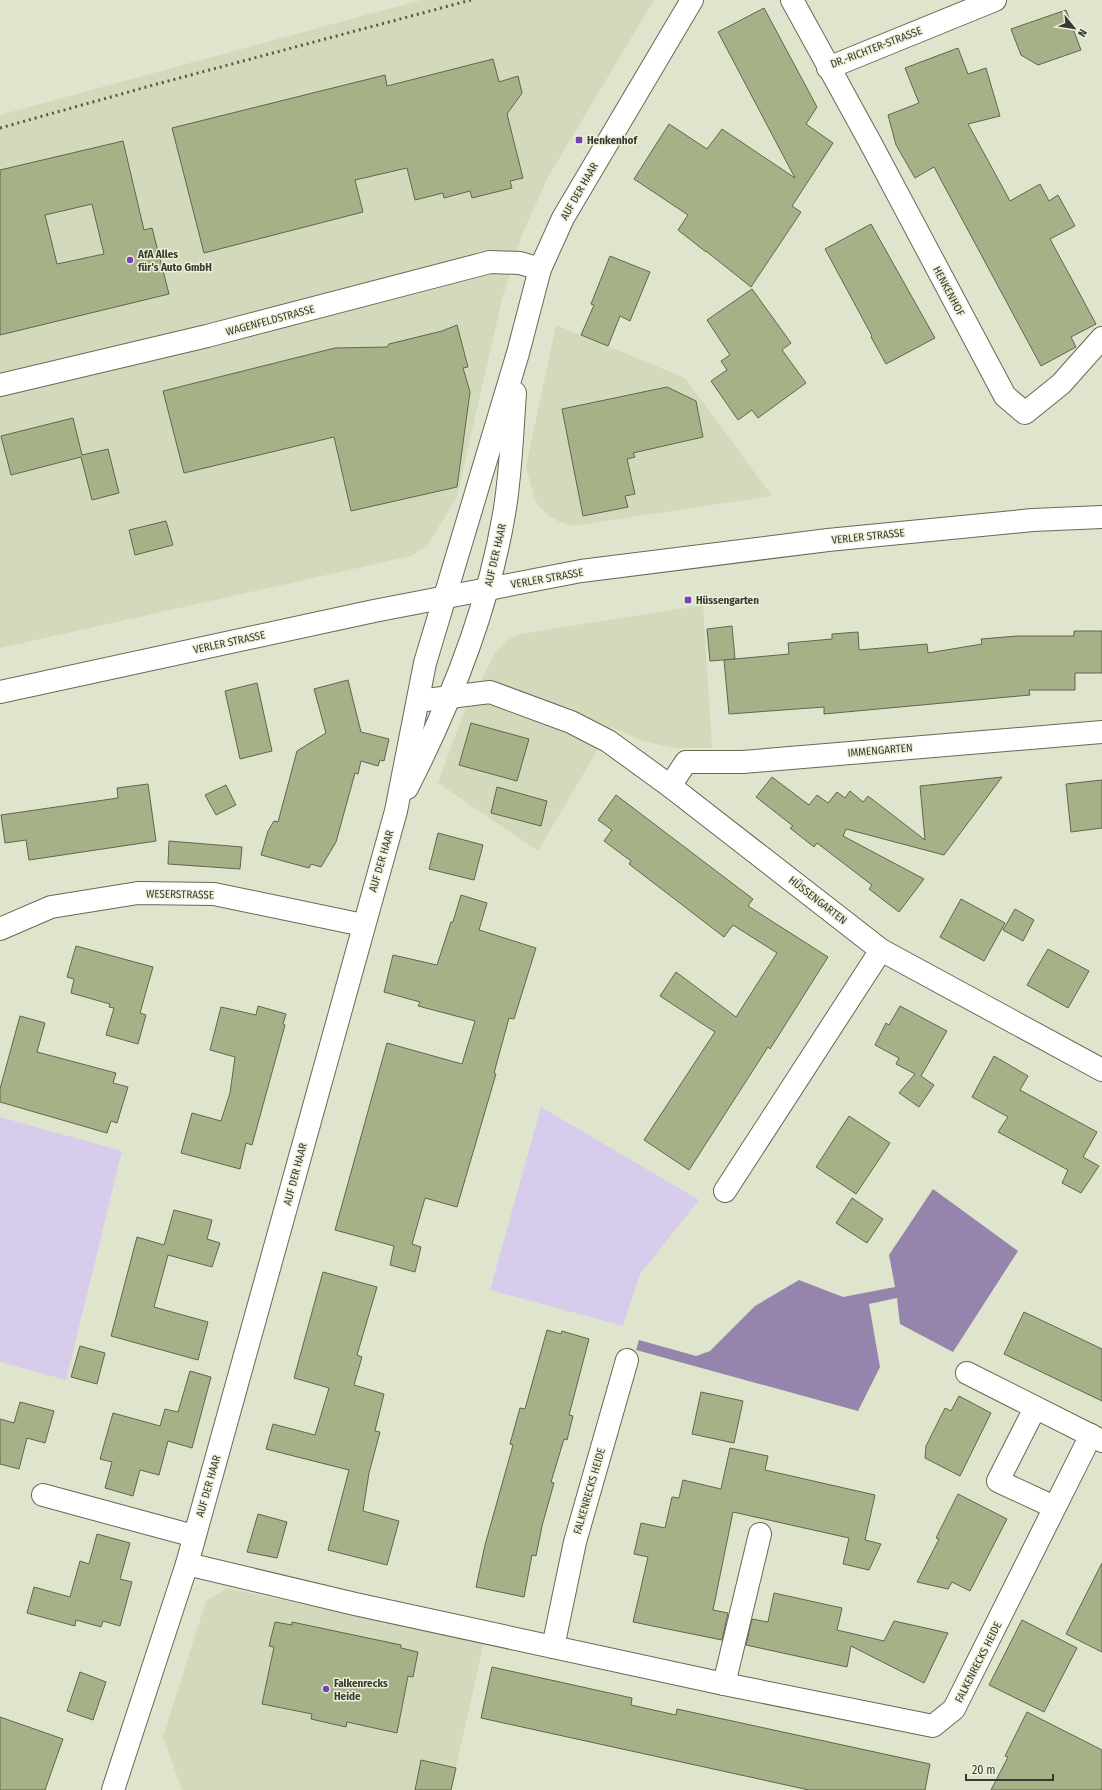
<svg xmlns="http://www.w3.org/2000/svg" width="1102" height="1790" font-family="'Fira Sans Condensed',sans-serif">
  <rect width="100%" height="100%" fill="#dfe5cd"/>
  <g fill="#d2dabb">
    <polygon points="421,0 654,0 548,177 522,235 502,299 457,497 427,546 411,556 0,648 0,115"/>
    <polygon points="556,325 685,378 772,496 572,526 560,522 546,514 535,501 526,466"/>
    <polygon points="703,605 712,748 675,748 643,741 611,727 538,851 438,783 463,715 495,653 506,641 520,634"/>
    <polygon points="227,1588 484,1642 451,1790 182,1790 163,1737 206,1601"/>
  </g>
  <g fill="#d8ccec">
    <polygon points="541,1107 699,1200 640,1274 623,1326 490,1290"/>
    <polygon points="0,1117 122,1151 66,1380 0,1362"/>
  </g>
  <polygon fill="#9585ac" points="933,1189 1018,1251 953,1352 900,1324 897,1298 869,1304 880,1367 858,1411 636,1350 639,1340 696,1356 710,1351 755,1306 799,1280 843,1297 895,1287 889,1255"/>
  <g fill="#a7b187" stroke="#616551" fill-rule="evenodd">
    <polygon points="764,8 817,107 806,124 833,143 792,206 801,212 751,287 706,251 706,252 678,230 688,215 634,179 669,124 707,149 722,129 795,178 718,32"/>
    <polygon points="1066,10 1081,50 1038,65 1021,55 1011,29"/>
    <polygon points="958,48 968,74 986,68 1000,116 968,124 1010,201 1040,184 1049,201 1058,195 1075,226 1050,239 1096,324 1071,337 1076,347 1041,366 934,167 915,178 896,145 888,115 919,103 905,68"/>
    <polygon points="493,59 499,82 518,76 522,93 507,114 523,178 510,181 512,188 472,198 470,191 444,198 443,193 415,200 407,168 355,180 363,212 204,253 172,128 385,75 387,86"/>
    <path d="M123,141l21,89 8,-2 17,66 -169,41v-165zM92,204l12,50 -47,10 -12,-49z"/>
    <polygon points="871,224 935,338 886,364 871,337 872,336 825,249"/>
    <polygon points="610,256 650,272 630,321 620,316 608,346 581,335 594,305 591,304"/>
    <polygon points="752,289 791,343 782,350 806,383 758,418 752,410 738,420 711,381 727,370 721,361 730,355 707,320"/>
    <polygon points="457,325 468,367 463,368 470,392 457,487 351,511 334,437 184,473 163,391 335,348 387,347 389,344 442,331"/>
    <polygon points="667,387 696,401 703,437 633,453 635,457 627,459 635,494 625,496 628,507 583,516 562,409"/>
    <polygon points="73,418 82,455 108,449 119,493 92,500 81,457 11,475 1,436"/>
    <polygon points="166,521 173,545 135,555 129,530"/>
    <polygon points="732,626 735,659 710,661 707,629"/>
    <polygon points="1074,631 1102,631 1102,673 1075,673 1075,690 1029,690 1030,695 824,714 824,707 729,714 724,660 789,654 788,643 832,639 832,634 858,632 859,650 927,644 928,653 982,644 981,639 1017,636 1074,636"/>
    <polygon points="348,680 361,732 389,739 384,761 380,760 378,766 361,761 358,774 355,773 336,842 321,867 311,864 309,868 261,855 268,831 274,821 278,822 297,751 326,733 314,689"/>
    <polygon points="257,683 272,751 240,759 225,691"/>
    <polygon points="471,723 529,739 517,781 459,765"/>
    <polygon points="772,777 809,805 817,795 828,803 837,792 845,798 850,791 863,802 868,796 925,840 920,786 1002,777 944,855 846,829 843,836 924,879 899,912 869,889 872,885 817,843 814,847 790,828 793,826 756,797"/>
    <polygon points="1102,780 1102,828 1071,832 1066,784"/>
    <polygon points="148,784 156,841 29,860 26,840 5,843 1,815 118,798 117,788"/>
    <polygon points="226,785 236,805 216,815 205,795"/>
    <polygon points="497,787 547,801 541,826 491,813"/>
    <polygon points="616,795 753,899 748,906 828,957 770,1049 768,1047 689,1170 644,1140 715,1032 660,996 676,972 736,1017 777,953 733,925 724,937 629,864 631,861 604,841 612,830 598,820"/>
    <polygon points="438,833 483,845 474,880 429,869"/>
    <polygon points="169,841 242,847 240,869 168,864"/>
    <polygon points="461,895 487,903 479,930 536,948 514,1019 509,1018 494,1073 496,1074 457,1207 425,1198 412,1244 421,1247 415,1272 390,1265 394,1246 335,1230 387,1043 462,1064 475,1021 418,1006 420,1002 384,992 393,955 437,965 451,922 453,922"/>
    <polygon points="961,899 1005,923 984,961 940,937"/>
    <polygon points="1015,909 1034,920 1023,941 1003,930"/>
    <polygon points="76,946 153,967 140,1013 146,1015 138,1044 106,1035 114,1008 109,1007 110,1004 71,993 74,979 67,977"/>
    <polygon points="1048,949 1089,971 1068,1008 1027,985"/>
    <polygon points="258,1006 286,1014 283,1024 285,1025 252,1145 246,1143 240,1169 181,1153 192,1113 221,1121 230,1093 235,1057 210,1050 221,1007 256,1015"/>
    <polygon points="900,1006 947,1031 921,1076 934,1085 919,1107 899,1093 915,1074 896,1064 899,1058 875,1045 886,1023 889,1025"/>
    <polygon points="20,1016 45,1023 37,1052 116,1073 113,1083 128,1087 117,1123 111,1121 107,1133 0,1102 0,1089"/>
    <polygon points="994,1056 1028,1076 1020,1090 1097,1132 1083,1157 1099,1166 1081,1193 1062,1183 1068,1170 998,1132 1008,1117 972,1097"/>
    <polygon points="849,1116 890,1143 856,1194 816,1167"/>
    <polygon points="852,1198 883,1219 867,1243 836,1223"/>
    <polygon points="174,1210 212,1220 207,1239 220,1243 212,1267 168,1255 154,1307 208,1322 198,1360 111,1336 137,1237 164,1245"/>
    <polygon points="323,1272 377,1287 357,1355 362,1357 354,1385 384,1394 375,1431 380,1432 369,1473 363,1511 399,1521 387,1565 328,1550 349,1470 266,1449 273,1424 315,1435 329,1388 294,1378"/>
    <polygon points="1024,1312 1102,1349 1102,1401 1004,1354"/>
    <polygon points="547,1330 561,1334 562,1331 589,1339 569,1415 573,1416 567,1440 564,1439 551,1482 554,1483 542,1526 536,1556 532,1555 524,1597 476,1587 485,1545 513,1445 510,1444 520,1408 525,1409"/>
    <polygon points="80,1346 105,1353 97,1384 71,1377"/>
    <polygon points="190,1371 211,1377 192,1448 168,1441 159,1475 140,1470 133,1496 105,1488 112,1462 100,1459 113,1413 160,1426 165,1409 178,1412"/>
    <polygon points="701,1392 743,1401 734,1443 692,1434"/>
    <polygon points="959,1396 991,1413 960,1476 925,1458 926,1446 945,1408 951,1411"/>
    <polygon points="20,1402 54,1411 45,1443 27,1438 19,1469 0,1464 0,1419 14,1423"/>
    <polygon points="730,1448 768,1456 765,1470 875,1495 865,1540 881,1544 869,1570 843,1564 849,1538 733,1512 713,1610 728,1613 722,1640 633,1622 648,1557 634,1554 641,1523 665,1528 672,1497 679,1498 683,1480 721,1489"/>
    <polygon points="958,1494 1007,1519 970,1591 952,1582 948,1589 917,1582 939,1539 936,1538"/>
    <polygon points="258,1514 287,1522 277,1558 247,1552"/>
    <polygon points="97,1534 130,1543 120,1579 132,1582 120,1626 103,1621 101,1627 76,1620 75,1626 27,1613 34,1587 70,1597 80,1561 89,1564"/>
    <polygon points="1102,1563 1102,1652 1066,1634"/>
    <polygon points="774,1593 842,1608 837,1630 884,1641 894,1621 948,1633 924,1683 851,1646 847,1667 746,1645 752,1619 768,1622"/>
    <polygon points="1022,1620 1077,1648 1044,1712 989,1685"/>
    <polygon points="275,1622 292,1625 292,1622 401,1645 401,1648 418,1652 413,1677 408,1676 397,1733 347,1722 346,1727 311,1719 312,1714 262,1704 274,1647 269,1646"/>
    <polygon points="492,1667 632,1698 631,1705 676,1715 677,1709 930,1764 925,1790 809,1790 481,1718"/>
    <polygon points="80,1672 106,1682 93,1720 67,1711"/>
    <polygon points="1027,1712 1102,1750 1102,1790 991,1790 1008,1757 1005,1756"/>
    <polygon points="0,1717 63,1739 45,1790 0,1790"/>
    <polygon points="421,1760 456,1768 451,1790 415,1790"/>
  </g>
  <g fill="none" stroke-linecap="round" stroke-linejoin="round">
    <g stroke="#656a55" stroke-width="24">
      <g id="street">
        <polyline points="792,0 870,142 1005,396 1025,413 1061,384 1102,338"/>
        <polyline points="828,68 995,0"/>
        <polyline points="0,385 207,336 490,262 520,263 540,269"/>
        <polyline points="418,701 490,692 571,722 608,741 670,786 881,950 1102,1070"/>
        <polyline points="670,786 686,762 743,762 1102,732"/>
        <path d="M407,788c44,-86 81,-179 97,-274 7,-40 8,-81 11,-121"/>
        <polyline points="0,929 51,907 138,893 214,894 363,925"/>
        <polyline points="725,1191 881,950"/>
        <polyline points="967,1373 1102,1441"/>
        <polyline points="1035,1408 998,1481 1054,1507"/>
        <polyline points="43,1495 194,1536"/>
        <polyline points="187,1564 355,1604 724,1684 933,1726 954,1709 1091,1435"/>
        <polyline points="553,1647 575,1542 627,1360"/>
        <polyline points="724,1684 760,1534"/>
        <polyline points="113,1790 187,1564 396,811 425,663 518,353 540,269 563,218 692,0"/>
      </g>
    </g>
    <g stroke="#656a55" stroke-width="24">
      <polyline id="secondary" points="0,692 374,611 581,571 828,540 1033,520 1102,517"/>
    </g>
    <use href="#street" stroke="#fff" stroke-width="22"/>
    <use href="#secondary" stroke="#fff" stroke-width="22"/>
    <polyline stroke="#54574b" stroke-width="3" stroke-dasharray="2 4" stroke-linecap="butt" points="0,128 157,84 471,0"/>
  </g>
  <g fill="#7940b6" stroke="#ecf2da" stroke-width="1.5">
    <rect x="575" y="136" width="8" height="8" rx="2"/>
    <circle cx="130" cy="260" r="4"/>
    <rect x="684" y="596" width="8" height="8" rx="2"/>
    <circle cx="326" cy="1689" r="4"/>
  </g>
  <g text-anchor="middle" stroke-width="3" stroke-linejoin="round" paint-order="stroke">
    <g font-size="11" fill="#383a31" stroke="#ecf2da">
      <text transform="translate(876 47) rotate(-21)" y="4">DR.-RICHTER-STRASSE</text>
      <text transform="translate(579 191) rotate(-60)" y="4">AUF DER HAAR</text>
      <text transform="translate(949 291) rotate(62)" y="4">HENKENHOF</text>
      <text transform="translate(270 320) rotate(-15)" y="4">WAGENFELDSTRASSE</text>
      <text transform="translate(868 536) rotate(-6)" y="4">VERLER STRASSE</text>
      <text transform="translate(495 555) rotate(-77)" y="4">AUF DER HAAR</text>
      <text transform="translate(547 578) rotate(-10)" y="4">VERLER STRASSE</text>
      <text transform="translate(229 642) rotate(-12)" y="4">VERLER STRASSE</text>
      <text transform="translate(880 750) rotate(-5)" y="4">IMMENGARTEN</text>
      <text transform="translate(381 861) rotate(-74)" y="4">AUF DER HAAR</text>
      <text transform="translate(180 894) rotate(1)" y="4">WESERSTRASSE</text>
      <text transform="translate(818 900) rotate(38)" y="4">HÜSSENGARTEN</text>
      <text transform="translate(295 1174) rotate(-75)" y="4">AUF DER HAAR</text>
      <text transform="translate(208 1486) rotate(-74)" y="4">AUF DER HAAR</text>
      <text transform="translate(589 1491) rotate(-74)" y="4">FALKENRECKS HEIDE</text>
      <text transform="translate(978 1662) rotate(-63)" y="4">FALKENRECKS HEIDE</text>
    </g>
    <g font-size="11" font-weight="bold" fill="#383a31" stroke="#ecf2da" text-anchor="start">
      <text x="587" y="144">Henkenhof</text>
      <text x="138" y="258">AfA Alles<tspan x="138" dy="13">für's Auto GmbH</tspan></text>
      <text x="696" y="604">Hüssengarten</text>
      <text x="334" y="1687">Falkenrecks<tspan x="334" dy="13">Heide</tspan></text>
    </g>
  </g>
  <g transform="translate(1074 28) rotate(120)" stroke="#ecf2da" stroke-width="3" paint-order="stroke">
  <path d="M0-3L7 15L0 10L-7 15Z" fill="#383a31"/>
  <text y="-6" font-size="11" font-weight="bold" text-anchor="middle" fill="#383a31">N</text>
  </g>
  <path d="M966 1774v6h87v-6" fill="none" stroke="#383a31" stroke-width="2"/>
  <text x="972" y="1774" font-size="12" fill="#383a31" stroke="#ecf2da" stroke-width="3" paint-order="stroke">20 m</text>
</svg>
